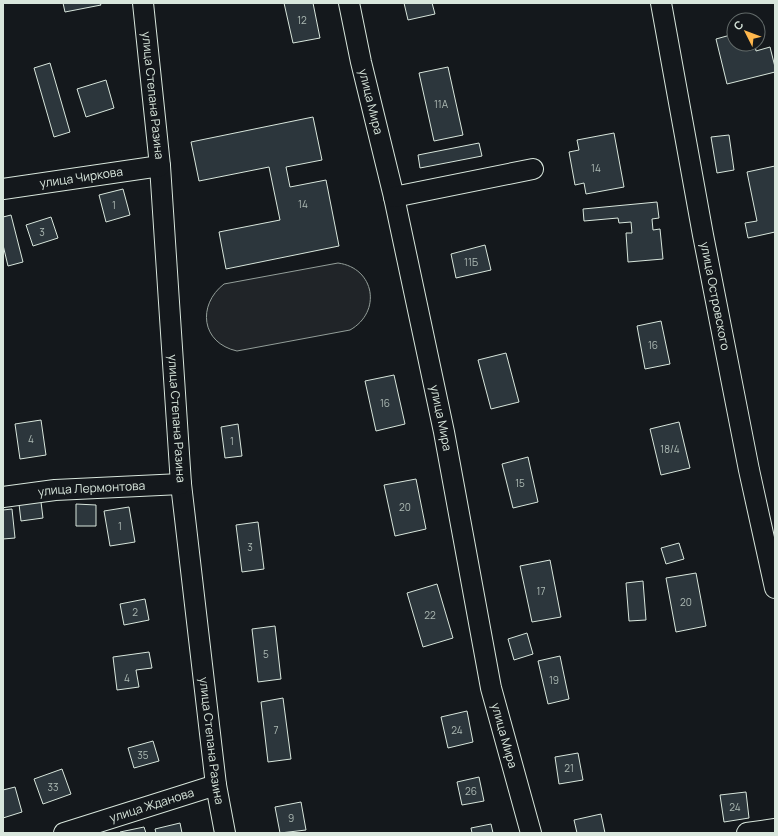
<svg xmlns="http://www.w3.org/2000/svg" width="778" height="836" font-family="Manrope,sans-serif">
  <rect width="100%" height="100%" fill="#14181c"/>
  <path fill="#202428" stroke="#939e99" d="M338,263c37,5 44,49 12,67l-113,21c-36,-8 -40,-46 -13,-67z"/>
  <g fill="#2c363c" stroke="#d8e6dc">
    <polygon points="63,3 100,3 101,5 65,12"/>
    <polygon points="284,3 313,3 320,38 293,43"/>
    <polygon points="404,3 432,3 435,14 408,20"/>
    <polygon points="734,34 734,44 755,44 756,51 770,47 775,67 775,72 727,84 716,39"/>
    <polygon points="50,63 70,132 54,137 34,68"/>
    <polygon points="448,67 463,135 434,141 419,73"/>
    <polygon points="106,80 114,108 86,117 77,89"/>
    <polygon points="313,117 322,160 286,167 290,187 326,180 339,246 226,269 219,232 280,220 269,167 199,181 191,142"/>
    <polygon points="614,133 624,187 586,194 584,183 575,185 569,152 579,150 577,140"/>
    <polygon points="729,135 734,170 717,173 711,137"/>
    <polygon points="479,143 482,156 420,168 418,155"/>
    <polygon points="775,166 775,232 748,238 745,223 757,221 747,172"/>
    <polygon points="123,189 130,215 106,222 99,195"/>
    <polygon points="657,202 659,218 652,219 653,230 660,229 663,259 628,262 626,233 632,233 631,222 619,223 618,218 584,221 583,209"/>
    <polygon points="11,215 23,262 8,266 3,245 3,217"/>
    <polygon points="51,217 58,238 33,246 26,225"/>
    <polygon points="485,245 491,270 456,278 451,254"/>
    <polygon points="661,321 670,364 645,369 637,326"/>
    <polygon points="506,353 519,402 491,409 478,360"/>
    <polygon points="394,375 405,424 376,431 365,381"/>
    <polygon points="41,420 46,455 20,459 15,424"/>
    <polygon points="679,422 690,468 661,475 650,429"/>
    <polygon points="238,424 242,456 225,458 221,427"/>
    <polygon points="528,457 538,502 513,508 502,464"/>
    <polygon points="416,479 426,529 395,536 384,485"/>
    <polygon points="41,502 43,518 21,521 19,504"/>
    <polygon points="76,504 96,505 96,526 76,526"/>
    <polygon points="129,507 135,542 110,546 104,511"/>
    <polygon points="12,509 15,538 3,539 3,510"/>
    <polygon points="258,522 264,569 242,572 236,525"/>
    <polygon points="679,543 684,559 666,564 661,548"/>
    <polygon points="550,560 561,617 532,622 520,566"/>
    <polygon points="696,573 706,626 676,632 666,578"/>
    <polygon points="643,581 646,620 629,621 626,583"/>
    <polygon points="437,584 453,638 423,647 407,593"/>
    <polygon points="145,599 149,620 124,625 120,604"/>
    <polygon points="275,626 281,679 258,682 252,629"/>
    <polygon points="527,633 533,654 514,660 508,639"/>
    <polygon points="149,652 152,668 136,670 139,687 117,690 113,657"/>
    <polygon points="560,656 569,699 548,704 538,661"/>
    <polygon points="283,698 291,759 268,762 261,702"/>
    <polygon points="467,711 473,742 448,748 441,717"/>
    <polygon points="153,741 159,761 134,768 128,748"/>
    <polygon points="578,753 583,780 559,784 555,757"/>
    <polygon points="62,769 71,794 43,804 34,779"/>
    <polygon points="479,777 484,801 462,805 457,782"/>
    <polygon points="15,787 22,812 3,818 3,790"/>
    <polygon points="746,792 749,818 724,822 720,795"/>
    <polygon points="301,802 306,830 280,833 275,807"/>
    <polygon points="601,814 605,833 577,833 574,820"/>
    <polygon points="180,823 182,833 156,833 155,829"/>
    <polygon points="491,824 493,833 472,833 471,828"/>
    <polygon points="144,827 146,833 120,833 120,832"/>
  </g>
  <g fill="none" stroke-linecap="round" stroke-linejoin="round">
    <g stroke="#d8e6dc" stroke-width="22">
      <g id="minor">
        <path id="s1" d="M143,3l17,163 21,318 35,301 9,48"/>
        <path id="s2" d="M349,3l12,59 33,135 50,235 47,256 40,145"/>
        <path id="s3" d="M661,3l42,232 46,235 26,118"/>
        <path id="s4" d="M3,189l157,-23"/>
        <polyline points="394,197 533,169"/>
        <path id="s5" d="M3,497l52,-7 126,-6"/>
        <path id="s6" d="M64,833l152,-48"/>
        <polyline points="747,833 775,829"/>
      </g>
    </g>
    <use href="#minor" stroke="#14181c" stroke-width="20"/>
  </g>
  <g text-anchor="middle" stroke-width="3" stroke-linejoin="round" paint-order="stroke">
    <g font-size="10" fill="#adbab4">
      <text x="302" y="24">12</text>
      <text x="441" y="108">11А</text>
      <text x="596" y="172">14</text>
      <text x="303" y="208">14</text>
      <text x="114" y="209">1</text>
      <text x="42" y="236">3</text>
      <text x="471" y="266">11Б</text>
      <text x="653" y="349">16</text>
      <text x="385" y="407">16</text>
      <text x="31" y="443">4</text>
      <text x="232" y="445">1</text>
      <text x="670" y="453">18/4</text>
      <text x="520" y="487">15</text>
      <text x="405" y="511">20</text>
      <text x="120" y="530">1</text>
      <text x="250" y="551">3</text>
      <text x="541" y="595">17</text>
      <text x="686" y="606">20</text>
      <text x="135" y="616">2</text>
      <text x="430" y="619">22</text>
      <text x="266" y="658">5</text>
      <text x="127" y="682">4</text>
      <text x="554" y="684">19</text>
      <text x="276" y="734">7</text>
      <text x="457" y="734">24</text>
      <text x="143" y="759">35</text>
      <text x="569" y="772">21</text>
      <text x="53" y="791">33</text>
      <text x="471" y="795">26</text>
      <text x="735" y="811">24</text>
      <text x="291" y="822">9</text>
    </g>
    <g font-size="12" fill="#d8e6dc" stroke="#14181c">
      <text dy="4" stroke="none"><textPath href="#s1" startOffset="93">улица Степана Разина</textPath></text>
      <text dy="4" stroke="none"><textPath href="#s2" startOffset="101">улица Мира</textPath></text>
      <text dy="4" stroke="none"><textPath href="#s4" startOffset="79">улица Чиркова</textPath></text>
      <text dy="4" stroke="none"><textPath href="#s3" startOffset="298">улица Островского</textPath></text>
      <text dy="4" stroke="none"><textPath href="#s2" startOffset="425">улица Мира</textPath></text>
      <text dy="4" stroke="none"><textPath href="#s1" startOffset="417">улица Степана Разина</textPath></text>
      <text dy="4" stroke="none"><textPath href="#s5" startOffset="89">улица Лермонтова</textPath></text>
      <text dy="4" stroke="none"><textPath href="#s2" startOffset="749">улица Мира</textPath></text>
      <text dy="4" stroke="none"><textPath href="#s1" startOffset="741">улица Степана Разина</textPath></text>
      <text dy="4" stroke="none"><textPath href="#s6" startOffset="92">улица Жданова</textPath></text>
    </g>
  </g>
  <rect width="778" height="836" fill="none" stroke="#d8e6dc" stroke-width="8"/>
  <g transform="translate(746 32) rotate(312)"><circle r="19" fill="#14181c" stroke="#626a69"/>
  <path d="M0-3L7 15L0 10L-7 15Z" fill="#ffb74d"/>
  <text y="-6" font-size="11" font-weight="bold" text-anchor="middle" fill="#d8e6dc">С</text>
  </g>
</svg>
